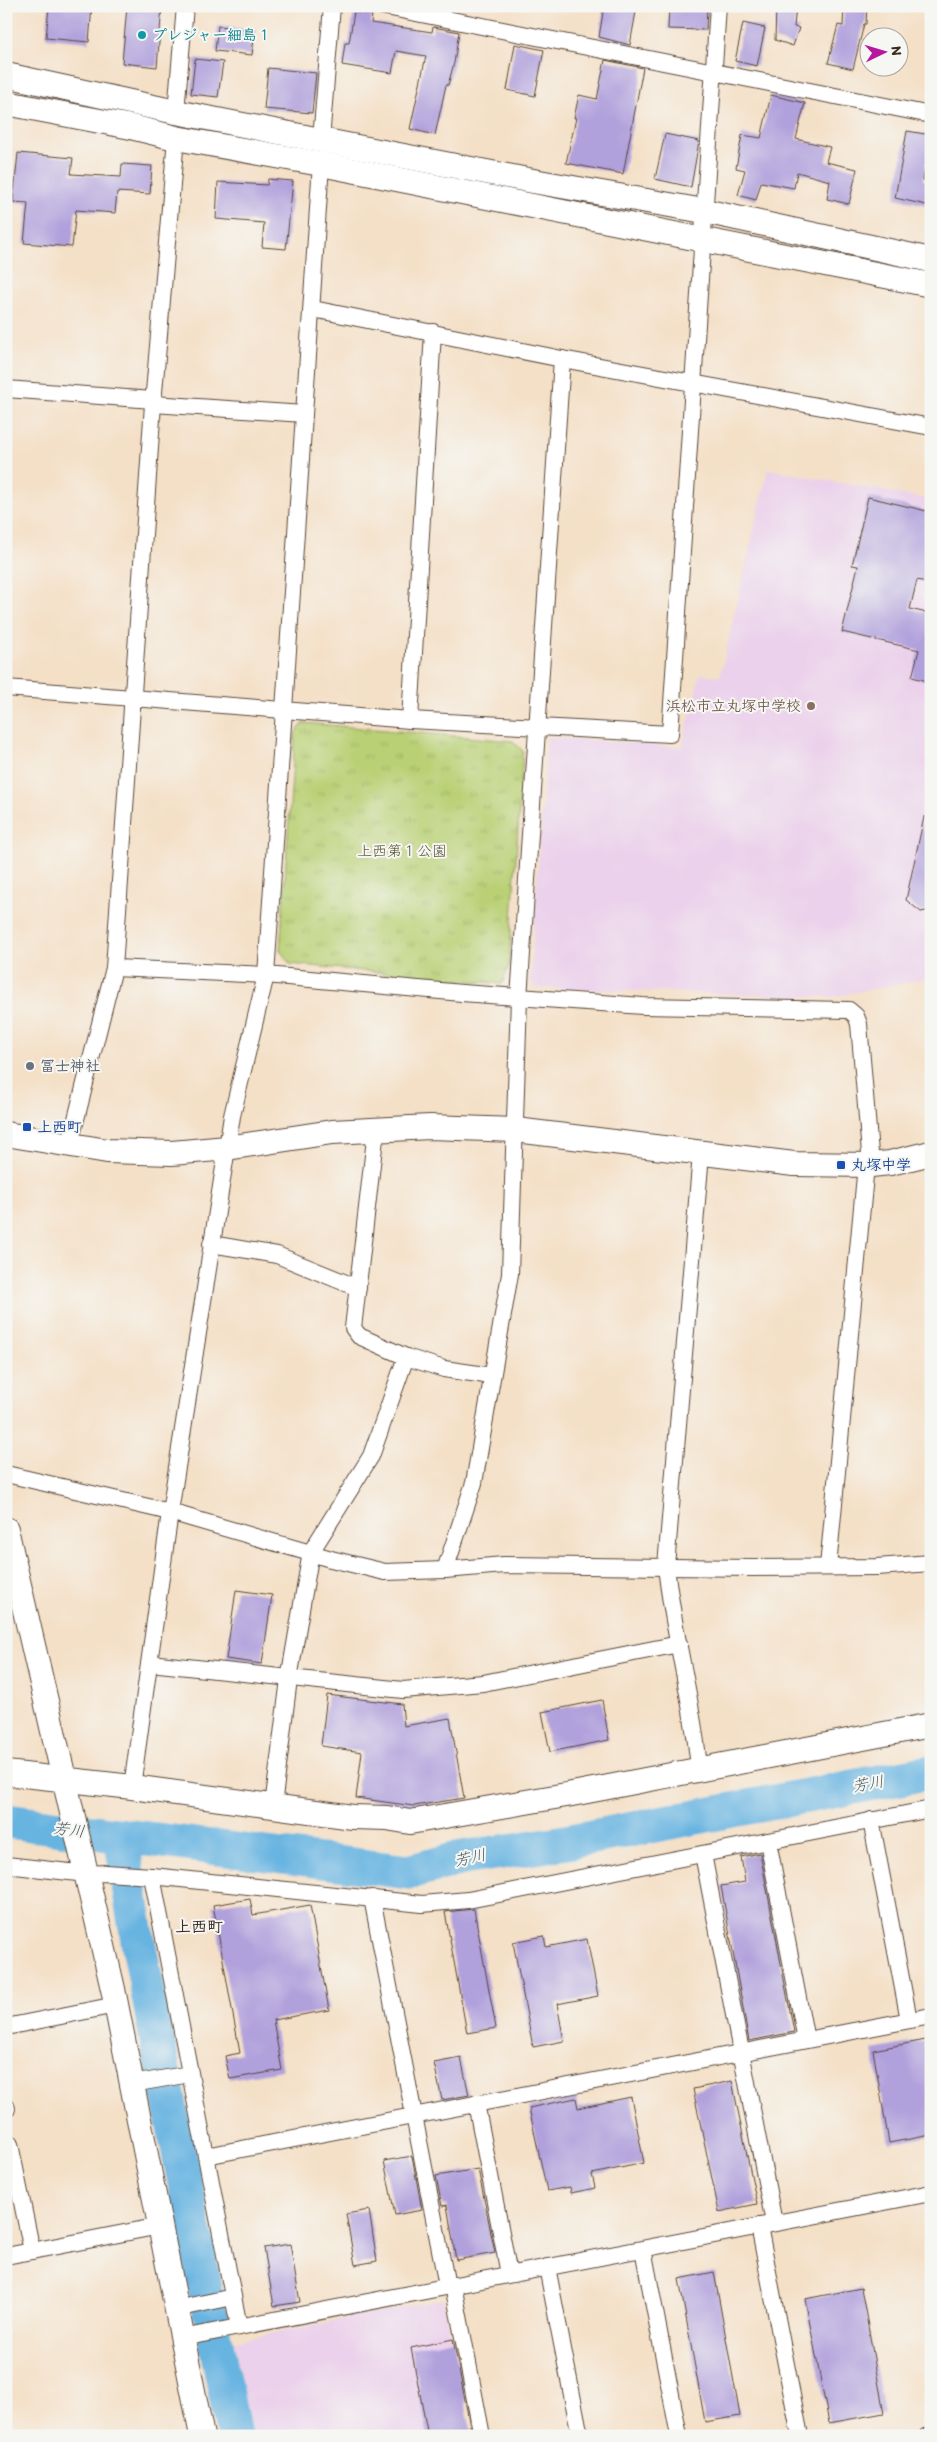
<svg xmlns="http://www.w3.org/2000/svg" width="937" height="2442" font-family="Itim,'Klee One',sans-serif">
  <defs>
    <pattern id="grass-tufts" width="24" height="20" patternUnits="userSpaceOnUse" patternTransform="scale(1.25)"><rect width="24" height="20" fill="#b9d074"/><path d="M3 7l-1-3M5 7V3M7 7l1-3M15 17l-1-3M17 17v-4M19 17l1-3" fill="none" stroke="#a0b364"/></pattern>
  </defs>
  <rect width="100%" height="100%" fill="#f6f6f2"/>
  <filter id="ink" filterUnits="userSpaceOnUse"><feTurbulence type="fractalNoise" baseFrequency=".02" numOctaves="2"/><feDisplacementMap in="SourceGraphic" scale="10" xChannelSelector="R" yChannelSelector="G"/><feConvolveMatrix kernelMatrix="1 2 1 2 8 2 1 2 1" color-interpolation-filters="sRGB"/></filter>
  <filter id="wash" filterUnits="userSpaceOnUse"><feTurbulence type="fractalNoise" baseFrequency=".0096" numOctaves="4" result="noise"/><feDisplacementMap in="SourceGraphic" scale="20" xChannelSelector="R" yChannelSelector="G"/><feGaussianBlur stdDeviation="1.12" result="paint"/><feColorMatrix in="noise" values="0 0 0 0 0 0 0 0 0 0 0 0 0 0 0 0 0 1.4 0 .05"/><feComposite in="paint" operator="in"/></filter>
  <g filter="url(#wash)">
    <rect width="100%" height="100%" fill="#f4e0c7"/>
    <g fill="#ebd1eb">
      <polygon points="768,469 931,500 931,978 831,997 536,988 530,980 547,737 682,747 700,674 720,676"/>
      <polygon points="443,2299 469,2436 252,2436 234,2341"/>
    </g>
    <polygon fill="url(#grass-tufts)" stroke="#7a7d49" points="304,723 513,741 523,751 509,966 502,984 290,964 280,950 295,733"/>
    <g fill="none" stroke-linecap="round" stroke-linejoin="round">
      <g stroke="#67b4e1" stroke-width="35">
        <polyline points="6,1821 408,1872 462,1858 561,1843 931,1772"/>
        <polyline points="121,1836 138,1941 234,2436"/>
      </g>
    </g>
    <g id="blocks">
      <g fill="#b0a0dc">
        <polygon points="49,6 92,6 89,42 46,38"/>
        <polygon points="127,6 162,6 157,67 122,63"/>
        <polygon points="604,6 637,6 630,45 599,37"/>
        <polygon points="669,6 707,6 706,30 668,29"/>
        <polygon points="776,6 796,6 794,27 799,28 793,46 775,40"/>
        <polygon points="844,6 867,6 866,24 864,24 853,69 828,63 838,25 843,26"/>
        <polygon points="354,12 372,15 371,23 432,32 433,27 459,32 454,63 448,85 446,85 435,135 410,129 426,56 396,51 392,73 342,65 345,43 349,43"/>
        <polygon points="743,23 765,28 757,66 735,61"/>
        <polygon points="218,26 255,30 252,55 215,51"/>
        <polygon points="515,44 544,50 535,96 507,90"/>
        <polygon points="195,59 223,62 218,97 191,94"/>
        <polygon points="605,60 643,68 623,174 566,163 576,118 574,118 579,95 597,99"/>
        <polygon points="268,68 316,73 312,113 264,109"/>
        <polygon points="771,95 805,103 796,139 830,147 826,162 857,169 849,204 827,199 830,181 797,172 794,188 761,182 756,200 738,195 745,170 736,168 742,135 761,138"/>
        <polygon points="907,131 931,135 923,180 931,182 931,206 895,198"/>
        <polygon points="665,134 699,141 691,187 655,179"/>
        <polygon points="18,153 73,158 71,174 121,177 122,164 152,166 150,194 117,192 115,213 76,210 72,247 24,243 28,203 13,202"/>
        <polygon points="268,179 293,181 286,249 262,247 264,223 216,219 218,182 267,185"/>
        <polygon points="868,497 931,512 931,583 917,580 910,609 931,614 931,682 912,677 919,650 842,632 858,566 852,565"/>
        <polygon points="924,817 931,817 931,910 921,912 906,900"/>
        <polygon points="236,1590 272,1595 262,1664 226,1659"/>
        <polygon points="327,1695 402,1704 404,1726 450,1718 464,1798 414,1806 356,1798 362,1752 321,1746"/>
        <polygon points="602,1700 609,1740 550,1752 542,1712"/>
        <polygon points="760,1853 794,2032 749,2041 721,1886 745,1882 741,1857"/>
        <polygon points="250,1899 253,1915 310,1905 329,2010 273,2020 282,2070 230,2079 225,2056 240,2053 213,1905"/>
        <polygon points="474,1909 496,2028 467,2033 445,1912"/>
        <polygon points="544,1936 546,1947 587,1939 598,1996 557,2004 564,2041 533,2047 513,1942"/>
        <polygon points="931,2039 931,2135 889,2143 873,2050"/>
        <polygon points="461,2058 469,2095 442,2100 434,2063"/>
        <polygon points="732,2081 757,2204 719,2212 693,2089"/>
        <polygon points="631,2097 644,2163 592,2174 595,2188 571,2193 570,2187 547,2191 529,2108 576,2098 578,2108"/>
        <polygon points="412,2156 422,2210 395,2215 384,2161"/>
        <polygon points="478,2169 495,2253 456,2260 447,2205 442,2206 436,2176"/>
        <polygon points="369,2210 377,2261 355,2265 346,2214"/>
        <polygon points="290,2244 300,2302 274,2306 264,2248"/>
        <polygon points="714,2272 740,2416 705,2422 679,2279"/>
        <polygon points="861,2288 884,2413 829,2423 805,2299"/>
        <polygon points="453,2339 472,2436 428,2436 411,2348"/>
      </g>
    </g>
  </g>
  <g filter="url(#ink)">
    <use href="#blocks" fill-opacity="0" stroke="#574537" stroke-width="1"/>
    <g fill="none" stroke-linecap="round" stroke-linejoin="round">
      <g stroke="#574537" stroke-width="18">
        <g id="street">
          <polyline points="381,6 931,115"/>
          <polyline points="176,112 185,6"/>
          <polyline points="321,140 332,6"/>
          <polyline points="313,309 562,359 931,427"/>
          <polyline points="6,389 153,400"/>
          <polyline points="153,404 304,414"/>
          <polyline points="6,688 410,720 670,734 718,6"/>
          <polyline points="410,720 433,332"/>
          <polyline points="114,968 266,975 462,993 643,1006 849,1010 856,1016 859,1024 871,1165"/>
          <polyline points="376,1130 353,1328 359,1336 406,1357"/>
          <polyline points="70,1143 114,968 153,404 176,138"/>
          <polyline points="211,1244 277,1255 358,1288"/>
          <polyline points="6,1474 170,1512 331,1559 385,1572 445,1570 504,1565 753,1568 877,1567 931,1563"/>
          <polyline points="828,1567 866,1165"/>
          <polyline points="445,1570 474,1483 510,1274 519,998 562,359"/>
          <polyline points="150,1663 403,1690 483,1683 679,1644"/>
          <path d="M699,1768c-6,-68 -26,-134 -33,-202l35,-412"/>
          <polyline points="132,1787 170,1512 232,1116 266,975 321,164"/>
          <polyline points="273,1806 289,1679 311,1552 371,1456 406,1357 444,1369 492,1376"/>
          <polyline points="871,1820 909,2020"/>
          <polyline points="768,1841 806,2040"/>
          <polyline points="703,1854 774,2223"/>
          <polyline points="6,1865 87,1874 106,1873 152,1876 422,1904 468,1900 931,1809"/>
          <polyline points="152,1876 239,2327"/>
          <polyline points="372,1898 447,2286"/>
          <polyline points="6,2027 116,2005"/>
          <polyline points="132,2084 190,2074"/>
          <polyline points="476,2103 509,2274"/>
          <polyline points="6,2105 7,2109"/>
          <polyline points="10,2144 32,2251"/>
          <polyline points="206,2156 931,2016"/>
          <polyline points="759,2226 800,2436"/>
          <polyline points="643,2249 679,2436"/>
          <polyline points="6,2256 160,2226"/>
          <polyline points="547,2267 580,2436"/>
          <polyline points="453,2285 482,2436"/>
          <polyline points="176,2309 233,2297"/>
          <polyline points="182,2338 931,2193"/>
          <polyline points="928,2436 931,2435"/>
        </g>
      </g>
      <g stroke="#574537" stroke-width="26">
        <g id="secondary">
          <polyline points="6,75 176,112 533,181 704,211 931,260"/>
          <polyline points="6,103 131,127 176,138 321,164 931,285"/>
          <polyline points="6,1134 107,1151 172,1153 227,1148 332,1132 430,1127 516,1130 794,1164 871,1165 890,1163 931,1153"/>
          <polyline points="6,1529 113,1989 202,2436"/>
          <polyline points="6,1773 132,1787 353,1817 387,1818 410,1822 572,1794 931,1725"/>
        </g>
      </g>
      <use href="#street" stroke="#fff" stroke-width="16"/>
      <use href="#secondary" stroke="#fff" stroke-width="24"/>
    </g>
  </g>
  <circle fill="#0f9aa8" stroke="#f6f6f2" stroke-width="2" cx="142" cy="35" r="5"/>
  <circle fill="#8d6e63" stroke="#f6f6f2" stroke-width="2" cx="811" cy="706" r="5"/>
  <circle fill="#6b7280" stroke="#f6f6f2" stroke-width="2" cx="30" cy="1066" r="5"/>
  <g fill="#1a4fb4" stroke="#f6f6f2" stroke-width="2">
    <rect x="22" y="1122" width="10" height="10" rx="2.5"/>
    <rect x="836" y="1160" width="10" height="10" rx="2.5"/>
  </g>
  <g text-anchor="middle" stroke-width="4" stroke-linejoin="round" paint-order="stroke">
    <g font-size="15" font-weight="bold" fill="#0d838f" stroke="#f6f6f2" text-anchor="start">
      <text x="152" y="40">プレジャー細島１</text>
    </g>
    <g font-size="15" font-weight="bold" fill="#785e54" stroke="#f6f6f2" text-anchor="end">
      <text x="801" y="711">浜松市立丸塚中学校</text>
    </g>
    <g font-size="15" fill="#5a5434" stroke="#f6f6f2">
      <text x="402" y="856">上西第１公園</text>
    </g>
    <g font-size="15" font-weight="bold" fill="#5b616d" stroke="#f6f6f2" text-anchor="start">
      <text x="40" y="1071">冨士神社</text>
    </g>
    <g font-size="15" font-weight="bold" fill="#164399" stroke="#f6f6f2" text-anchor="start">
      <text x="37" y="1132">上西町</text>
      <text x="851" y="1170">丸塚中学</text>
    </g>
    <g font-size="16" font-style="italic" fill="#4a5a62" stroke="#f6f6f2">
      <text transform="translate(868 1783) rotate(-10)" y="6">芳川</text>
      <text transform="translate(69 1829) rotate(7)" y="6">芳川</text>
      <text transform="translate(470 1857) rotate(-12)" y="6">芳川</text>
    </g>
    <g font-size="16" font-weight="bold" fill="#3b2a1e" stroke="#f6f6f2">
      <text x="199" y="1932">上西町</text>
    </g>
  </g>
  <rect width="937" height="2442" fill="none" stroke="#f6f6f2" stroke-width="25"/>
  <g transform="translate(884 52) rotate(85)"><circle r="24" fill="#f6f6f2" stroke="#aba49d"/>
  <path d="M0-4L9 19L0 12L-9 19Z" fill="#b5179e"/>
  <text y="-8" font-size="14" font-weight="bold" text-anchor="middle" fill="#3b2a1e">N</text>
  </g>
</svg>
